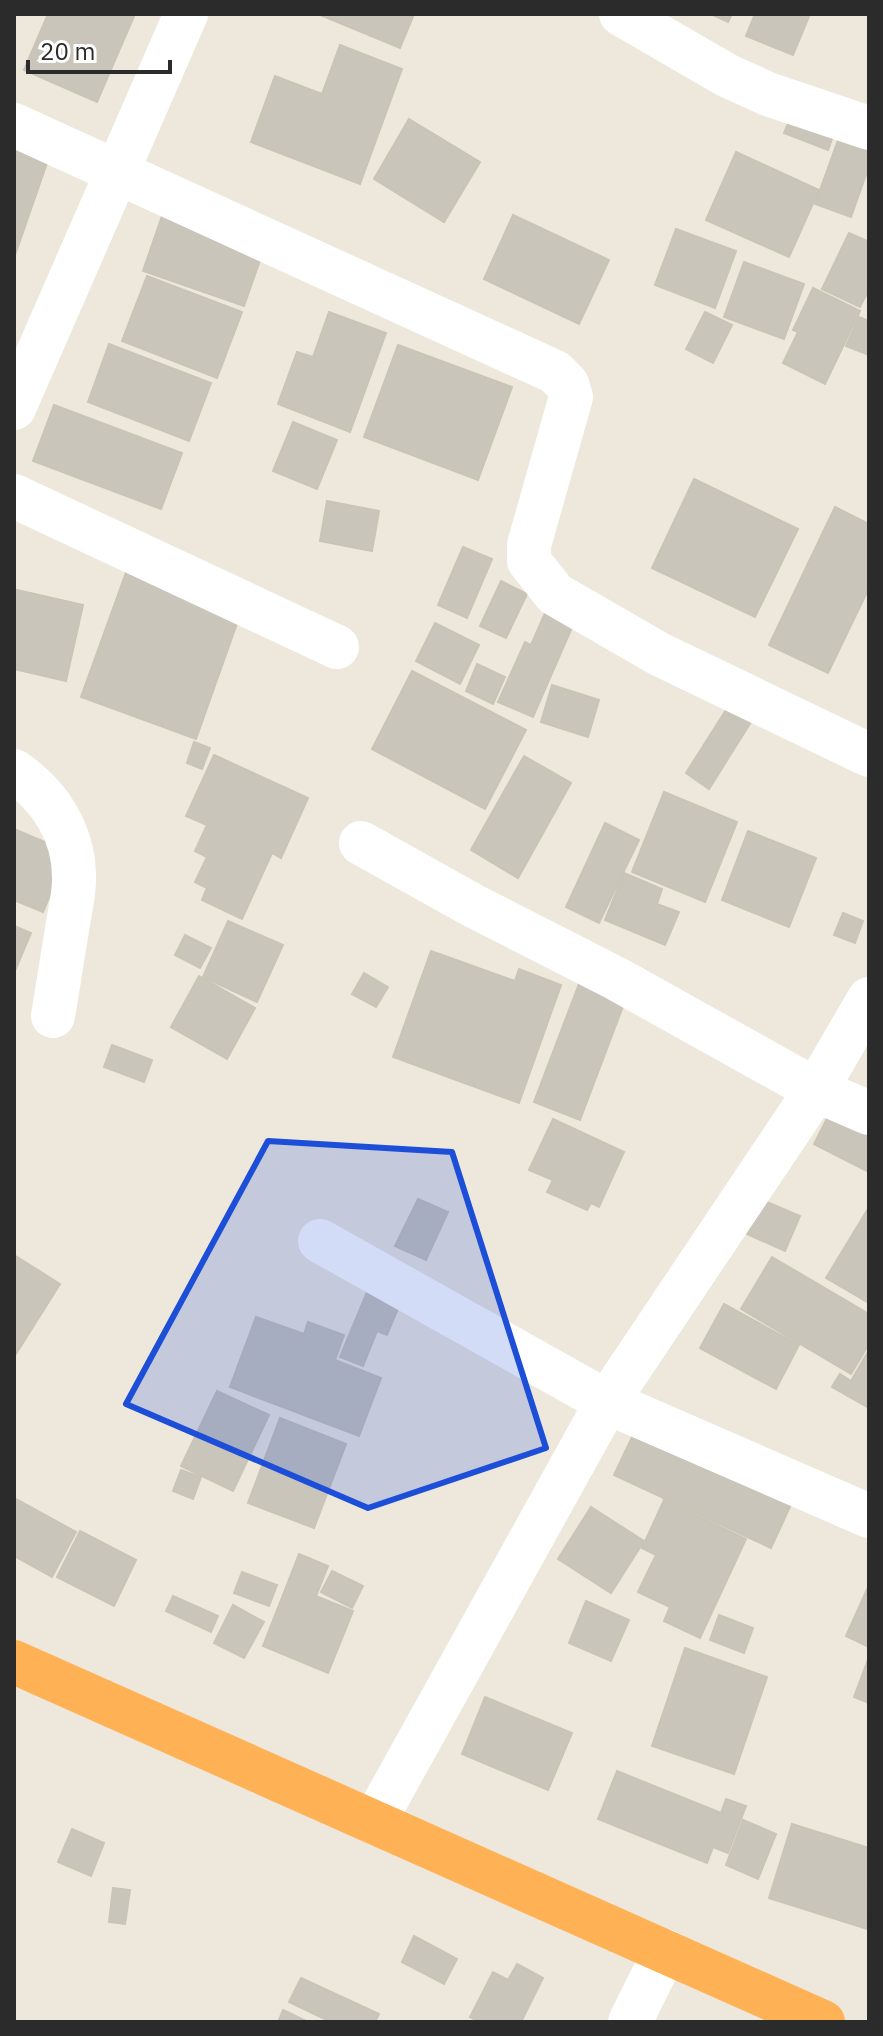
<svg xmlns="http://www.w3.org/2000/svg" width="883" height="2036" font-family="'IBM Plex Sans',sans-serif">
  <rect width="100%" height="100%" fill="#eee8dc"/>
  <g fill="#c9c5bb" stroke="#c9c4b5" stroke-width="2">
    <polygon points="48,14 135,14 97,102 24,70"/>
    <polygon points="318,14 414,14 400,48"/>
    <polygon points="711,14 732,14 728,22"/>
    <polygon points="755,14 810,14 793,55 746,36"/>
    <polygon points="340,45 402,69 360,184 251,142 275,76 322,94"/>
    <polygon points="794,109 837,125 828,150 784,133"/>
    <polygon points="409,119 480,162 444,222 374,179"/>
    <polygon points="841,132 869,142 869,166 851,217 815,204"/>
    <polygon points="14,145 49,157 14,258"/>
    <polygon points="736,152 819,190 789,257 706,220"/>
    <polygon points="172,187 265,246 244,306 143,271"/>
    <polygon points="513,215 609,260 579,324 484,279"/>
    <polygon points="676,229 736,251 715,308 655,285"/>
    <polygon points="849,233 869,242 869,289 860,307 822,289"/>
    <polygon points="744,262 804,284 784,339 724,317"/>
    <polygon points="147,276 242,312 217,378 122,341"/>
    <polygon points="813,288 860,311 825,384 783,363 798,332 793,330"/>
    <polygon points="329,312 386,333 350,432 278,404 297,352 313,357"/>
    <polygon points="705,312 732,325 713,363 686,349"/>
    <polygon points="859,317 869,321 869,355 846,346"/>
    <polygon points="109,344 211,383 189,441 88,402"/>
    <polygon points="398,345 512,387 478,480 364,437"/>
    <polygon points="54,405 182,453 161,509 33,461"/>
    <polygon points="293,422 337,440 317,489 273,471"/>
    <polygon points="694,479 798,529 755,617 652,568"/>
    <polygon points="327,501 379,511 372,551 320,541"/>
    <polygon points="835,507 869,524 869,588 828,673 769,645"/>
    <polygon points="463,547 492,559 467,618 438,605"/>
    <polygon points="132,556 246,598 196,739 81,697"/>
    <polygon points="501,581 527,594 506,638 480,626"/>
    <polygon points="17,590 83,605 66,681 14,669 14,605"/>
    <polygon points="549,604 577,616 533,717 498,702 525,642 531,645"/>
    <polygon points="435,623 479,645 460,684 416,661"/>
    <polygon points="477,664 505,677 493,704 466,691"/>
    <polygon points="412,671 526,730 485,809 372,749"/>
    <polygon points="552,685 599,700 588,737 541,722"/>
    <polygon points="733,699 756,714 709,789 686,773"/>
    <polygon points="194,742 210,748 202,769 187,763"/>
    <polygon points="214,755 308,798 281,858 272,853 242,919 202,900 207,888 195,882 207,857 195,851 207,825 186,816"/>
    <polygon points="524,756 571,783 518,878 471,850"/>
    <polygon points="664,792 737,822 705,902 632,872"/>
    <polygon points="605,823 639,840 599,923 566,907"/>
    <polygon points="14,829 68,852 43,912 14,900"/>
    <polygon points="748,831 816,858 789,927 722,900"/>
    <polygon points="624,873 662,889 657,904 679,912 665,945 605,920"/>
    <polygon points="843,913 863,921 855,943 834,935"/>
    <polygon points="228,921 283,945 257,1002 203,977"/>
    <polygon points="14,926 31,933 14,973"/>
    <polygon points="185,935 211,948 200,968 175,955"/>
    <polygon points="431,951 515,981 519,969 561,985 519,1103 393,1057"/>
    <polygon points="364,973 388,987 376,1007 352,994"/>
    <polygon points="199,976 255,1008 227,1059 171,1027"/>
    <polygon points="582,976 628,993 580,1120 534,1102"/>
    <polygon points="112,1045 152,1060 144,1082 104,1067"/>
    <polygon points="842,1089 869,1103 869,1172 814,1144"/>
    <polygon points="553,1119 624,1152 599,1207 591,1203 587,1210 547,1192 553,1180 529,1170"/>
    <polygon points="418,1199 448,1212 426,1260 395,1246"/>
    <polygon points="762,1200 800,1216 785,1251 747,1234"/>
    <polygon points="869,1207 869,1303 826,1278"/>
    <polygon points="14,1255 60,1284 14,1357"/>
    <polygon points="772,1257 869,1314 869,1344 851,1374 741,1309"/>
    <polygon points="367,1292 399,1306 387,1335 377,1331 363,1366 340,1357"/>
    <polygon points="724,1304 799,1345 776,1389 700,1348"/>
    <polygon points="256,1317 304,1334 308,1322 344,1335 335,1360 381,1378 359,1436 230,1387"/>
    <polygon points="869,1350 869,1408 832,1387 840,1374 851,1381"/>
    <polygon points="217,1391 269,1415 233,1491 181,1466"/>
    <polygon points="644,1412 800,1485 771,1548 614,1475"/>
    <polygon points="280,1418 346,1444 314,1528 248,1503"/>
    <polygon points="181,1470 201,1477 193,1499 173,1491"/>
    <polygon points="14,1498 76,1532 52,1577 14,1556"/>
    <polygon points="664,1500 746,1539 700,1638 664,1621 670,1607 638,1592 656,1555 642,1548"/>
    <polygon points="591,1507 644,1541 611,1593 558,1559"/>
    <polygon points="80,1531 136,1560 114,1606 57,1577"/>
    <polygon points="299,1554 328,1566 316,1596 353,1611 328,1673 263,1646"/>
    <polygon points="332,1571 363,1586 352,1608 321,1592"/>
    <polygon points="242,1572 277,1585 269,1606 234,1593"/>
    <polygon points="869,1585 869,1647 846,1636"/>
    <polygon points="173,1596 218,1616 211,1632 166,1611"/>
    <polygon points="586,1601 629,1620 611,1661 569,1643"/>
    <polygon points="233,1605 264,1622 244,1658 214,1643"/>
    <polygon points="719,1615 753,1628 744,1653 710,1640"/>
    <polygon points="685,1648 767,1677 734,1774 652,1746"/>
    <polygon points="869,1657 869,1703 854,1697"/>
    <polygon points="485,1697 572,1733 548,1790 462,1754"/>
    <polygon points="617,1771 721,1813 726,1799 746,1806 728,1853 713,1847 707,1863 598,1819"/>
    <polygon points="743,1820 776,1834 758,1879 726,1865"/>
    <polygon points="792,1824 869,1848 867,1929 769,1898"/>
    <polygon points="72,1829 104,1843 91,1876 58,1862"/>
    <polygon points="113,1888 130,1890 125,1924 109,1922"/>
    <polygon points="414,1936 457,1959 444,1984 402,1962"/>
    <polygon points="517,1964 543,1978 521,2022 480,2022 470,2017 493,1972 508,1980"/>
    <polygon points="301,1978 379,2014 375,2022 331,2022 289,2002"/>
    <polygon points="283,2010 308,2022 278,2022"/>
  </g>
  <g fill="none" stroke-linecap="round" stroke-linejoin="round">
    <g stroke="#fff" stroke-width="44">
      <polyline points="621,14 728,76 768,94 869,128"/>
      <polyline points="14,125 555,372 567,384 571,397 529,545 529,561 555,594 659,654 869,755"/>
      <polyline points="14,408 186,14"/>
      <polyline points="14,496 337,647"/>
      <path d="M14,771c37,25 61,64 60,109 0,17 -5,34 -7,50 -5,29 -9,57 -14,86"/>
      <polyline points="361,843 472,905 617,979 816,1090 869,1113"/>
      <polyline points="320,1241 607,1402 869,1516"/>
      <polyline points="374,1822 607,1402 816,1090 869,999"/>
      <polyline points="630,2022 665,1951"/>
    </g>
    <polyline stroke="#ffb155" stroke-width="44" points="14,1662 823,2022"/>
  </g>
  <path fill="#1d4ed8" fill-opacity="0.2" stroke="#1d4ed8" stroke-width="6" stroke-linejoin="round" d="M268,1141l184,11 94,296 -178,60 -242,-104z"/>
  <rect width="883" height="2036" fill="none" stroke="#2b2b2b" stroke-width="32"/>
  <path d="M28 60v12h142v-12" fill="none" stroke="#2b2b2b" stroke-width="4"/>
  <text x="40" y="60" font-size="24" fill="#2b2b2b" stroke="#ffffff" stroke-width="6" paint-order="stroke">20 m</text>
</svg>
